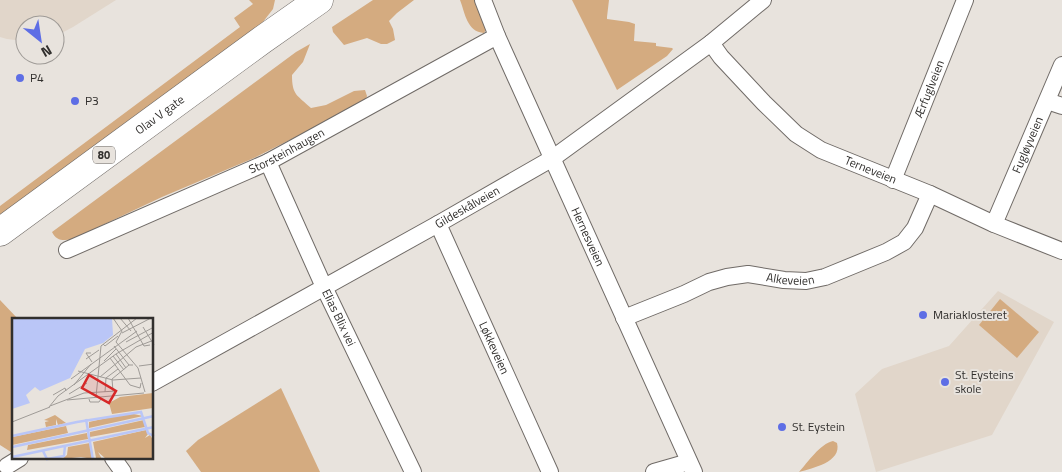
<svg xmlns="http://www.w3.org/2000/svg" width="1062" height="472" font-family="'Titillium Web',sans-serif">
  <rect width="100%" height="100%" fill="#e8e3dd"/>
  <g fill="#e1d6ca">
    <polygon points="0,0 116,0 73,27 56,36 55,36 55,25 25,25 24,41 7,39 0,37"/>
    <polygon points="998,291 1054,322 992,435 876,472 855,394 882,369 949,346"/>
  </g>
  <g fill="#d4ab80">
    <polygon points="249,0 275,0 273,9 259,27 0,219 0,206 240,27 234,18 253,4"/>
    <polygon points="373,0 414,0 397,13 389,21 393,29 395,40 387,44 381,44 367,38 344,45 333,32 332,27"/>
    <path d="M460,0h18l10,26 -4,7c-17,-1 -19,-20 -24,-33z"/>
    <polygon points="572,0 609,0 607,17 607,19 629,22 635,24 634,41 656,43 656,46 672,48 673,49 667,56 617,90"/>
    <path d="M310,44l-7,18 -11,13c0,20 5,20 19,33l15,-3 28,-14 11,-1 2,6 -2,6 -111,56 -92,39 -89,42c-9,2 -17,2 -21,-7l244,-180z"/>
    <polygon points="1000,299 1039,332 1017,358 979,325"/>
    <polygon points="0,300 18,319 14,320 14,450 11,452 0,445"/>
    <polygon points="281,388 320,472 201,472 186,451 198,440"/>
    <path d="M833,441l4,2c5,19 -24,25 -38,29 9,-10 21,-28 34,-31z"/>
  </g>
  <g fill="none" stroke-linecap="round" stroke-linejoin="round">
    <g stroke="#706b67" stroke-width="18">
      <g id="minor">
        <path id="s1" d="M483,0l14,36 197,436"/>
        <path id="s2" d="M711,43l10,14 43,46 32,31 25,16 109,44 64,30 68,27"/>
        <polyline points="1047,101 1062,106"/>
        <path id="s3" d="M268,162l56,125 89,185"/>
        <path id="s4" d="M893,180l72,-180"/>
        <path id="s5" d="M438,224l112,248"/>
        <path id="s6" d="M994,224l68,-159"/>
        <path id="s7" d="M67,250l201,-88 229,-126"/>
        <path id="s8" d="M624,318l60,-24 25,-12 18,-5 21,-3 36,6 22,1 19,-4 61,-25 18,-10 11,-14 15,-34"/>
        <path id="s9" d="M152,383l286,-159 115,-66 158,-115 52,-43"/>
        <polyline points="113,458 123,472"/>
        <polyline points="7,466 20,458"/>
        <polyline points="654,472 689,462"/>
      </g>
    </g>
    <g stroke="#706b67" stroke-width="29">
      <g id="trunk">
        <path id="s10" d="M0,232l262,-192 57,-40"/>
      </g>
    </g>
    <use href="#minor" stroke="#fff" stroke-width="16"/>
    <use href="#trunk" stroke="#fff" stroke-width="28"/>
  </g>
  <g fill="#5e6ee5" stroke="#e8e3dd" stroke-width="2">
    <circle cx="20" cy="78" r="5"/>
    <circle cx="75" cy="101" r="5"/>
    <circle cx="923" cy="315" r="5"/>
    <circle cx="945" cy="382" r="5"/>
    <circle cx="782" cy="427" r="5"/>
  </g>
  <g text-anchor="middle" stroke-width="4" stroke-linejoin="round" paint-order="stroke">
    <rect fill="#e8e3dd" stroke="#686562" stroke-width="1" x="93" y="146.5" width="22" height="17" rx="4"/>
    <g font-size="11" font-weight="bold" fill="#312f2d">
      <text x="104" y="159">80</text>
    </g>
    <g font-size="12" fill="#312f2d" stroke="#e8e3dd" text-anchor="start">
      <text x="30" y="82">P4</text>
      <text x="85" y="105">P3</text>
      <text x="933" y="319">Mariaklosteret</text>
      <text x="955" y="379">St. Eysteins<tspan x="955" dy="14">skole</tspan></text>
      <text x="792" y="431">St. Eystein</text>
    </g>
    <g font-size="12" fill="#312f2d" stroke="#e8e3dd">
      <text dy="4" stroke="none"><textPath href="#s4" startOffset="98">Ærfuglveien</textPath></text>
      <text dy="4" stroke="none"><textPath href="#s10" startOffset="198">Olav V gate</textPath></text>
      <text dy="4" stroke="none"><textPath href="#s6" startOffset="86">Fugløyveien</textPath></text>
      <text dy="4" stroke="none"><textPath href="#s7" startOffset="241">Storsteinhaugen</textPath></text>
      <text dy="4" stroke="none"><textPath href="#s2" startOffset="208">Terneveien</textPath></text>
      <text dy="4" stroke="none"><textPath href="#s9" startOffset="361">Gildeskålveien</textPath></text>
      <text dy="4" stroke="none"><textPath href="#s1" startOffset="259">Hernesveien</textPath></text>
      <text dy="4" stroke="none"><textPath href="#s8" startOffset="175">Alkeveien</textPath></text>
      <text dy="4" stroke="none"><textPath href="#s3" startOffset="171">Elias Blix vei</textPath></text>
      <text dy="4" stroke="none"><textPath href="#s5" startOffset="136">Løkkeveien</textPath></text>
    </g>
  </g>
  <g transform="translate(12 318)">
    <rect width="141" height="141" fill="#e8e3dd"/>
    <path d="M141,75v15l-41,6 -3,-11 11,-6zM117,95l14,3 -54,12v-6zM43,97l11,8 -8,2 -2,-6v6l-10,2 -1,-5 4,-1 -5,-1zM132,102l1,7 -55,10v-5zM54,108l2,7 -56,12v-8zM134,112l2,4 -3,4 5,-3 3,5v19h-47l-8,-7 4,7 -6,-1 -3,-16zM75,115l1,6 -61,11 1,-5zM78,125l3,16 -12,-2 -19,2 5,-4 1,-8z" fill="#d4ab80"/>
    <path d="M0,0h100l1,17 -10,8 -18,6 -15,29 -30,13 -5,-4 -9,8 4,8 -18,6z" fill="#bac6f7"/>
    <path fill="none" stroke="#bac6f7" stroke-width="2.5" d="M0,15l33,-15M0,18l37,-18M0,20l42,-20M0,23l46,-23M0,43l53,-43M0,47l55,-47M74,101l7,41M65,104l64,-10 7,21 6,3M0,118l65,-14M0,129l142,-31M31,133l4,8 17,-3 1,-10M0,139l142,-30"/>
    <path fill="none" stroke="#9f9b97" stroke-width="1" d="M101,0l9,13 -6,11 22,26 7,24M108,0l11,13M116,0l16,28 6,-1M131,9l11,18M110,15l29,-15M114,24l28,-15M91,26l2,2 13,-10M102,28l15,19M79,35h-5l6,9M104,36l10,14M101,38l11,14M98,40l20,27 10,3 1,-5M74,41l13,-9M92,43l12,-12M127,48l15,-2M66,53l35,9 28,-2M88,59l36,-30 18,-7M59,61l66,-48M62,67l17,-21M101,73l-1,-12 17,-14h4M93,74l1,-14 12,-9M57,76l18,-11M41,77l12,-7 1,3M84,79l5,-51 36,-28M77,81l1,3h9l2,-3M55,82l77,-7M38,88l34,-13 32,-2M37,89l9,-11 58,-42 38,-22M0,104l38,-15"/>
    <path fill="#d62828" fill-opacity="0.15" stroke="#d62828" stroke-width="2.5" d="M77,57l27,16 -7,12 -27,-15z"/>
    <rect width="141" height="141" fill="none" stroke="#312f2d" stroke-width="2.5"/>
  </g>
  <g transform="translate(40 40) rotate(150)"><circle r="24" fill="#e8e3dd" stroke="#9f9b97"/>
  <path d="M0-4L9 19L0 12L-9 19Z" fill="#5e6ee5"/>
  <text y="-8" font-size="14" font-weight="bold" text-anchor="middle" fill="#312f2d">N</text>
  </g>
</svg>
